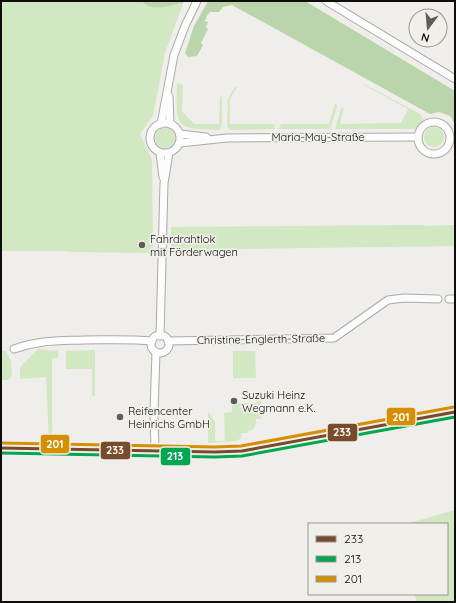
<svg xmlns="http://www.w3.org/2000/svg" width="456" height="603" font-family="Quicksand,sans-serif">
  <rect width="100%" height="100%" fill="#efeeeb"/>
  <g fill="#d1e8c3">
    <path d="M1,1h140l3,3c12,0 32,4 40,-3l-19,52 -12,63 -13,18 12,26 1,93 -83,-1 -5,-1h-64z"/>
    <path d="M177,83l6,2 -1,26 12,13h25l1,-26 2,-4v29l-2,7c-46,-1 -44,-3 -43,-47z"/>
    <polygon points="364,84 420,114 424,120 416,128 412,129 335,129 341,109 344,107 340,124 401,123 408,109 364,85"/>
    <polygon points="235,87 237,87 230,99 230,124 275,124 274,129 229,130 227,126 228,99"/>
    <polygon points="335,103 337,104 337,107 330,129 279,129 281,124 329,124"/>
    <circle cx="434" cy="137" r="10"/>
    <circle cx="165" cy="138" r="10"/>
    <polygon points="422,225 426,226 455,225 455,246 171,250 171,227"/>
    <polygon points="38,349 58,351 58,358 52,359 52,440 49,440 46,377 20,379 20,367"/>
    <polygon points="95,350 95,396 92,396 92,369 66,369 66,351"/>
    <polygon points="1,351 6,351 11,361 12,375 9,380 1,380"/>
    <polygon points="233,351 255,351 256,378 233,378"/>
    <path d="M258,397h3v22h-5c0,6 -1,11 -8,12l-1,2h-5l-2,6 -4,2 -28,2v-32l7,11v19h10l-1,-28 8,-1v-9h25z"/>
    <polygon points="455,510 455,602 417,602 414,594 447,594 447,524 406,524"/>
  </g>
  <g fill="#bad4ab">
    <path d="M141,1h42v2c-15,2 -29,10 -42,-2z"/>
    <polygon points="208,1 305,1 455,91 455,125 450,116 439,112 430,114 232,5 223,7 219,12 210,12 207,15 206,19 204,21 208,22 206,27 208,29 201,43 203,45 197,56 188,57 185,53 194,26"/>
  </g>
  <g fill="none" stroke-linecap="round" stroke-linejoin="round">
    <g stroke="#aaaaa7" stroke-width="9">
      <g id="street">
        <polyline points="326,1 455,79"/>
        <polyline points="169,96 170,124"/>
        <circle cx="434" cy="138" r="16"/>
        <circle cx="165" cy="138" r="15"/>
        <polyline points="161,124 174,55 185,26 197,1"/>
        <polyline points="180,134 206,137"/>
        <polyline points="180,143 227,138 418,137"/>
        <polyline points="160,153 163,177"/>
        <polyline points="449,299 455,299"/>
        <circle cx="160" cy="344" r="9"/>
        <polyline points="160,336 164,183 169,153"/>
        <polyline points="168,341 334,338 388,300 404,298 438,299"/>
        <path d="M14,349c25,-9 44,-8 70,-9 23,0 45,-1 68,1"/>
        <polyline points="155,451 154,413 156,352"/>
      </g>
    </g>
    <g stroke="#aaaaa7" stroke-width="12">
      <polyline id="secondary" points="1,448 215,452 242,451 455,412"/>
    </g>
    <use href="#street" stroke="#fdfcfc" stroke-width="7"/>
    <use href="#secondary" stroke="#fdfcfc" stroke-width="10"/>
    <g stroke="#f1efe9" stroke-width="6">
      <polyline id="bus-1" points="1,448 215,452 242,451 455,412"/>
    </g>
    <g stroke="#f1efe9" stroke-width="6">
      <polyline id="bus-2" points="1,453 215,457 242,456 455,417"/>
    </g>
    <g stroke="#f1efe9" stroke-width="6">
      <polyline id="bus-3" points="1,443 215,447 241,446 454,407"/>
    </g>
    <use href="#bus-1" stroke="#7a4b2a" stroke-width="3"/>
    <use href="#bus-2" stroke="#00a651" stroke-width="3"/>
    <use href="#bus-3" stroke="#d48f02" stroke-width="3"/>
  </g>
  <g fill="#5d5c5a" stroke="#f1efe9" stroke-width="1.5">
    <circle cx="142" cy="245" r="4"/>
    <circle cx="234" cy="401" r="4"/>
    <circle cx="120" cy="417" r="4"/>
  </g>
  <g text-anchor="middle" stroke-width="3.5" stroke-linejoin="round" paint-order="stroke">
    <g font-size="11" fill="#0f0e0c" stroke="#f1efe9">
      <text x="318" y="141">Maria-May-Straße</text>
      <text transform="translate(261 339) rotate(-1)" y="4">Christine-Englerth-Straße</text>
    </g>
    <g font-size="11" fill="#0f0e0c" stroke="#f1efe9" text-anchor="start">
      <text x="150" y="243">Fahrdrahtlok<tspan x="150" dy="13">mit Förderwagen</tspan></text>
      <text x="242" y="399">Suzuki Heinz<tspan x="242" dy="13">Wegmann e.K.</tspan></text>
      <text x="128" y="415">Reifencenter<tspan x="128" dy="13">Heinrichs GmbH</tspan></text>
    </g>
  </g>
  <g stroke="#f1efe9" stroke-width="1.5">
    <rect x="386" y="407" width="30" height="19" rx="4" fill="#d48f02"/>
    <rect x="327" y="423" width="31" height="19" rx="4" fill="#7a4b2a"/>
    <rect x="40" y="434" width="30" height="20" rx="4" fill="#d48f02"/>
    <rect x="100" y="441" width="31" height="19" rx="4" fill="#7a4b2a"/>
    <rect x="160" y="447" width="31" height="19" rx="4" fill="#00a651"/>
  </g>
  <g font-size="11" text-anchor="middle" font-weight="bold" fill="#fff">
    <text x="401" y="421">201</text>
    <text x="342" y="436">233</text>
    <text x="55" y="448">201</text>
    <text x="115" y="454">233</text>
    <text x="175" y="460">213</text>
  </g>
  <rect width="456" height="603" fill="none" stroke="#0f0e0c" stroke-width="4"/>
  <rect x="308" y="523" width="140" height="72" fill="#f1efe9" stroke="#979591"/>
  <rect x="316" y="536" width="20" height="6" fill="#7a4b2a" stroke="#979591"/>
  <text x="344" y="543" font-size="12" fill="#0f0e0c">233</text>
  <rect x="316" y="556" width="20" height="6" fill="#00a651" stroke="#979591"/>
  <text x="344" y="563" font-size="12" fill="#0f0e0c">213</text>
  <rect x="316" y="576" width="20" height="6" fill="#d48f02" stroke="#979591"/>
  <text x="344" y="583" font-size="12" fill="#0f0e0c">201</text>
  <g transform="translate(428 28) rotate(196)"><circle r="19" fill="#f1efe9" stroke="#979591"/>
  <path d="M0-3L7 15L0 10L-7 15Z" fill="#5d5c5a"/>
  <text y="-6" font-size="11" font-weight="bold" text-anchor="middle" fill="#0f0e0c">N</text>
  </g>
</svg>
